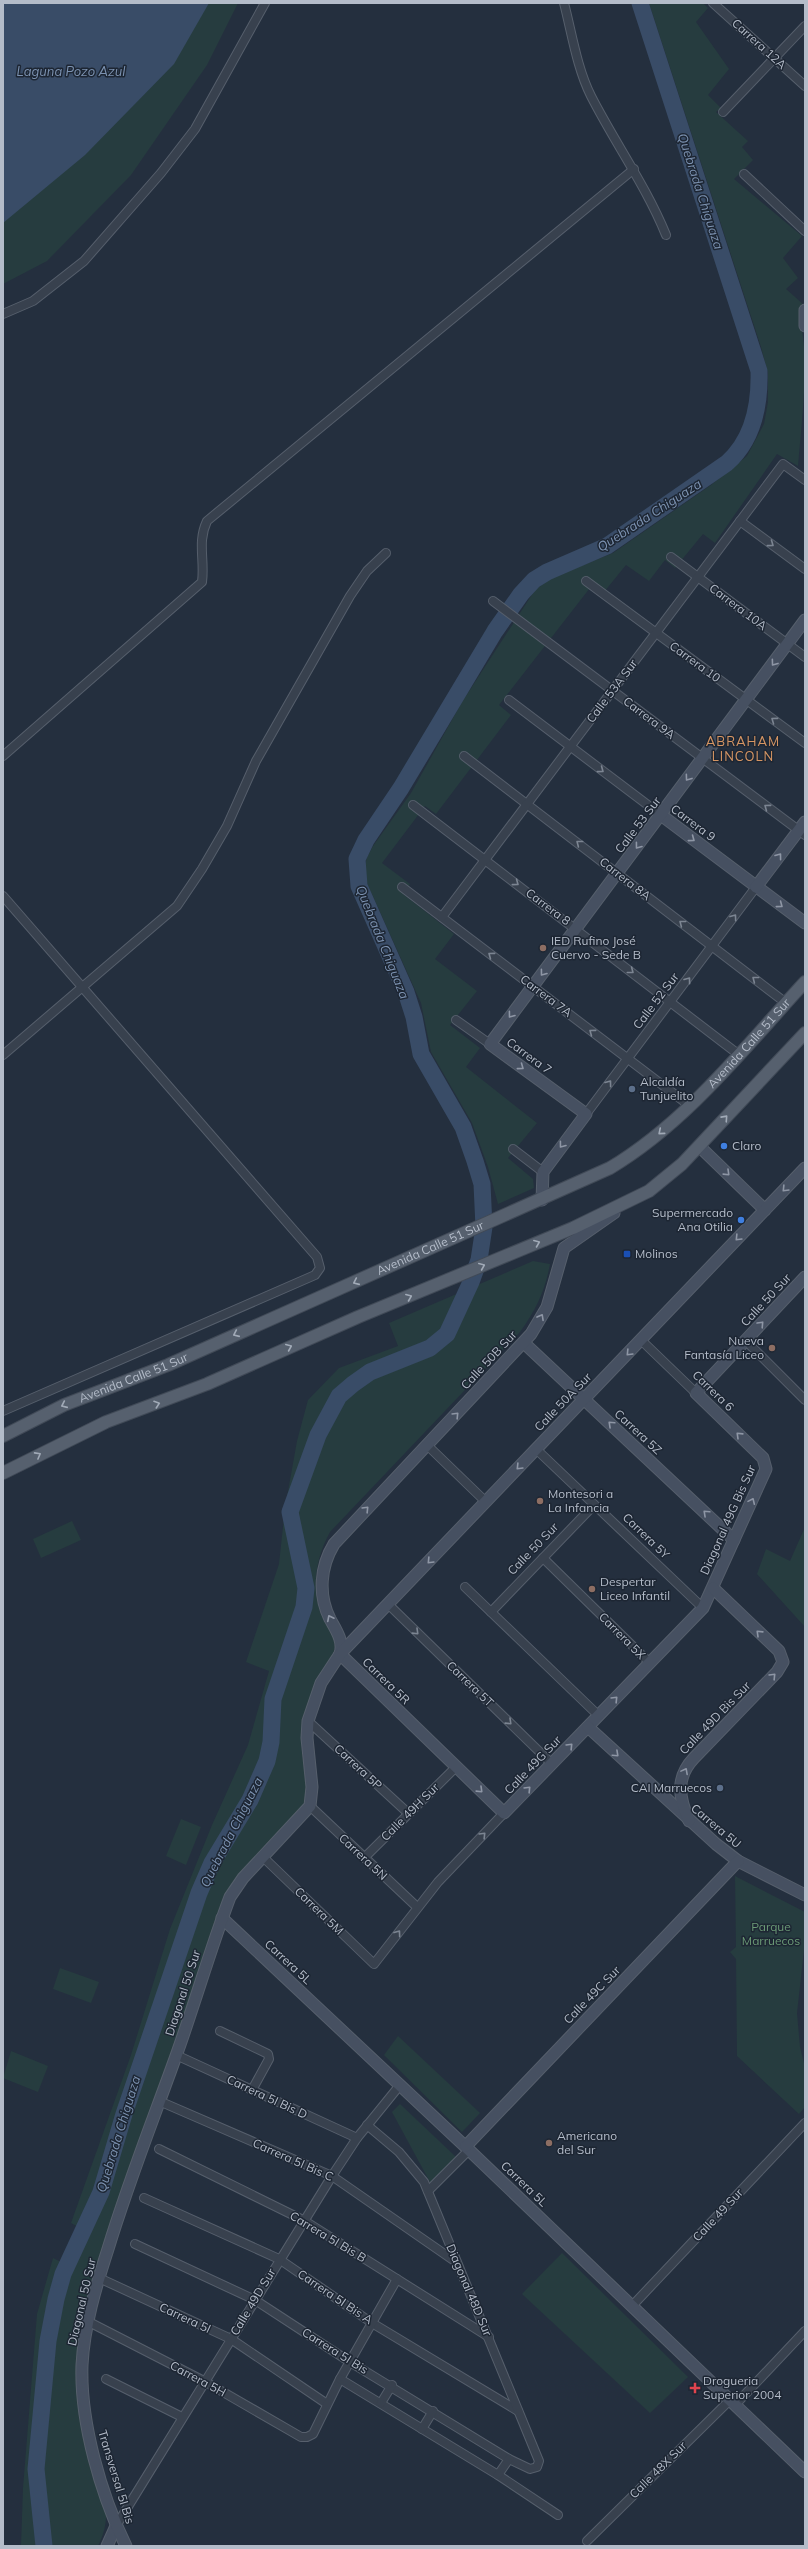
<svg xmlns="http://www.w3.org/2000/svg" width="808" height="2549" font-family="Mulish,sans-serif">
  <rect width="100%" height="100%" fill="#242f3e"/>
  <g fill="#263c3f">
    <polygon points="3,3 238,3 207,65 131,175 47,261 3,284"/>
    <path d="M649,3h54l5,5 -12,14 33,47 -21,26 13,13 -5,4 32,29 -6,6 11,13 -19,19 68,57 -19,22 15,20 -12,11 17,15c-4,20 2,37 2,57 0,35 -4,70 -7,105l-21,-12 -62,89 -12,-9 -28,34 -10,-8 -16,21 -23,-16 -22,27 -11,-8 -94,121 12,10 -75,99 -11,-8 -43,57 28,21 -7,10 51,40 -19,25 42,32 -27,34 30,23 -14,19 71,56 -29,35 25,21 1,9 -36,16 -10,-37 -16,-44 -41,-71 -10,-49 -55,-122 -2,-12 3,-12 6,-11 38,-53 51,-91 73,-112 16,-12 62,-25 98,-68 36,-29 17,-32 4,-22v-29l-7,-26z"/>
    <path d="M533,1261l17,3c-5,27 -14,46 -30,68l-190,200c-14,25 -20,58 -7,87 4,8 13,17 12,27 -1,11 -10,18 -14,27 -7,18 -14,39 -18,58 -6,25 9,50 0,75l-57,60 -19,25 -42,125 -59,160 -29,91 -19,92 28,150c1,13 -2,25 -8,37h-77l2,-58 14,-174 16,-56 10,5 17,-35 -9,-5 60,-168 39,-126 42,-104 36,-80 21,-74 -23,-9 33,-98 6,-56 12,-67 11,-41 31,-32 59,-22 -9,-23z"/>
    <polygon points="72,1521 81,1540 41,1558 33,1539"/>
    <polygon points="805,1527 805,1627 757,1574 766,1549 790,1561"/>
    <polygon points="181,1819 201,1827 186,1865 166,1856"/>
    <polygon points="735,1876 805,1912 805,1941 797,2013 800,2047 805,2067 805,2107 799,2114 737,2056 736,1959 730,1952 736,1947"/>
    <polygon points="60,1968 99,1982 91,2003 53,1989"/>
    <polygon points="398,2036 480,2113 462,2132 384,2055"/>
    <polygon points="11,2051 48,2066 38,2092 3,2078"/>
    <polygon points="400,2104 456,2157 431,2184 392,2112"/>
    <polygon points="562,2253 688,2377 650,2413 522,2294"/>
  </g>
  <polygon fill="#394c67" points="3,3 209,3 174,64 85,155 3,223"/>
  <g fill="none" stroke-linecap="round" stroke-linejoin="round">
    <path stroke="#394c67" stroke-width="17" d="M44,2546l-8,-77 12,-128 8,-42 7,-25 38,-82 23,-78 75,-221 13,-30 38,-63 17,-39 4,-19 2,-43 31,-92 2,-19 -16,-76 28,-77 21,-39 14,-12 17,-12 60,-24 17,-14 24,-52 8,-22 5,-33 -2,-43 -7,-23 -12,-34 -42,-73 -7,-37 -8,-25 -47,-106 -2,-27 9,-19 35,-52 94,-157 26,-37 13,-14 13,-8 60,-26 120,-83c27,-24 33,-58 32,-92l-119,-368"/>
    <g stroke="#565f6c" stroke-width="10">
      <g id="street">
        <path d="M564,3c8,31 13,65 27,93 24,47 55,90 75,139"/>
        <polyline points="713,3 805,86"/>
        <polyline points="723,112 805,26"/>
        <polyline points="744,174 805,231"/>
        <polyline points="3,314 33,301 84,261 161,173 195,129 265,3"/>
        <polyline points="740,521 805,569"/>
        <polyline points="671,557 805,657"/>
        <polyline points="586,581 805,743"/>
        <polyline points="493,601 805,835"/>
        <polyline points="509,700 661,815"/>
        <path d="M3,756l199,-174c3,-22 -5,-40 5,-61l427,-352"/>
        <polyline points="464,756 786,1003"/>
        <polyline points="413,805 738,1054"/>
        <polyline points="402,887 690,1106"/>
        <polyline points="3,896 317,1257 320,1268 315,1275 3,1411"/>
        <polyline points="442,917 783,464 805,480"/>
        <polyline points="456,1020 490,1044"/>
        <polyline points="3,1055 177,906 202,869 227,826 256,761 350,596 367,571 386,553"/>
        <polyline points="586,1114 756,887"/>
        <polyline points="513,1149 543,1172"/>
        <polyline points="641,1340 696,1393"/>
        <polyline points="745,1340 805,1400"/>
        <polyline points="427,1445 486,1502"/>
        <polyline points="536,1449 703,1608"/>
        <polyline points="543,1558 650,1663"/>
        <polyline points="465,1587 599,1716"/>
        <polyline points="388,1604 552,1764"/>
        <polyline points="491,1612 594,1505"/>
        <polyline points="308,1721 408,1813"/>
        <polyline points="310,1806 417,1907"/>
        <polyline points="263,1857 374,1964 438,1882 504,1813"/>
        <polyline points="364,1858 456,1767"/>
        <polyline points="220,2031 268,2054 269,2059 252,2090"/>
        <polyline points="176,2055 357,2138"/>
        <polyline points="159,2101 332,2176 456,2262"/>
        <polyline points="159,2149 303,2220 489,2337"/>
        <polyline points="428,2191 469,2150"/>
        <polyline points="144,2198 279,2259 372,2323 518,2411"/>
        <polyline points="135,2244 255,2300 350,2362 509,2459 530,2469 537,2467 539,2461 424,2182 399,2152 367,2125"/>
        <polyline points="99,2278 231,2339 327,2404"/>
        <polyline points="632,2306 805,2123"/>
        <polyline points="89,2322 204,2381 301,2437 307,2437 313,2434 340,2379 397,2279"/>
        <polyline points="106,2379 182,2417"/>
        <polyline points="340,2379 498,2475 558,2515"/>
        <polyline points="381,2403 392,2385"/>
        <polyline points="735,2405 805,2331"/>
        <polyline points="422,2429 433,2411"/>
        <polyline points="498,2475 509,2459"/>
        <polyline points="116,2526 332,2176 357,2138 400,2085"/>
        <polyline points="587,2541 730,2400"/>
      </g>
    </g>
    <g stroke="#565f6c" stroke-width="13">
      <g id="secondary">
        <polyline points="805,310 805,326"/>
        <polyline points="661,815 805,923"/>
        <polyline points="756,887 805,822"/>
        <polyline points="699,1146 765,1210"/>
        <polyline points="542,1200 543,1172 586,1114 490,1044 805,620"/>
        <polyline points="524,1343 734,1540"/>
        <polyline points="340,1654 504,1813 703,1608 766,1469 763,1458 696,1393 805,1277"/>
        <path d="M340,1654c4,-13 -4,-24 -10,-35 -12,-24 -10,-52 4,-75l197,-210 16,-27 17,-59 50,-35"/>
        <polyline points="588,1727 716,1844 738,1861 805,1895"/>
        <path d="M689,1821c-10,-23 -14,-43 5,-63l83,-86 6,-10 -4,-11 -66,-63"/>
        <polyline points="222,1918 469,2150 805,2472"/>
        <polyline points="466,2146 738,1861"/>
        <polyline points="107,2546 116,2526"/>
        <path d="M126,2546c-25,-51 -46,-124 -44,-181 2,-39 14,-79 26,-116 20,-66 45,-129 68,-193 19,-53 34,-106 54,-159l13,-19 67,-72 2,-19 -5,-49 1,-17 13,-38 19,-29 465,-486"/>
      </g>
    </g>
    <g stroke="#414a57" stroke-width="14">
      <g id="primary">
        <path id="s1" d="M3,1436l61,-31 104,-40 442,-197c77,-46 135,-121 195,-186"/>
        <polyline points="3,1473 106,1422 207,1384 358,1317 573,1228 649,1191 682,1164 805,1033"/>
      </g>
    </g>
    <use href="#street" stroke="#38414e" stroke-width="8"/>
    <use href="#secondary" stroke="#465061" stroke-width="11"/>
    <use href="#primary" stroke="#56606e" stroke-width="12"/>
  </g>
  <defs><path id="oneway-chevron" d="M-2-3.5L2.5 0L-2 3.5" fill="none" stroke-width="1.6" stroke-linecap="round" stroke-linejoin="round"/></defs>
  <g stroke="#7c8592">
    <use href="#oneway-chevron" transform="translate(771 544) rotate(36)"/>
    <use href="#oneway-chevron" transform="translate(774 720) rotate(-144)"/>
    <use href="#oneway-chevron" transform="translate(601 770) rotate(37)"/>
    <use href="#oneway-chevron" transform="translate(767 807) rotate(-143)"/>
    <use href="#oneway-chevron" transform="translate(579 843) rotate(-142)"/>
    <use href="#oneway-chevron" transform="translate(516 883) rotate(37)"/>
    <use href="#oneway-chevron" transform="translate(734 917) rotate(-54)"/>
    <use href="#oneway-chevron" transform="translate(682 923) rotate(-142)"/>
    <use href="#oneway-chevron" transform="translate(491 955) rotate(-143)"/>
    <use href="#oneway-chevron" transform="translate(631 971) rotate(38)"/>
    <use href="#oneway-chevron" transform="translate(755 979) rotate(-142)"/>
    <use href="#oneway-chevron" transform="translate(688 980) rotate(-53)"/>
    <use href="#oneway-chevron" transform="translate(592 1032) rotate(-143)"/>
    <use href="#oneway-chevron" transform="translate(609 1083) rotate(-53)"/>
    <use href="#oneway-chevron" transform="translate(416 1632) rotate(44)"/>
    <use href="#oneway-chevron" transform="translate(509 1722) rotate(44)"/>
    <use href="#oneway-chevron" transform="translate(483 1835) rotate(-46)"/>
    <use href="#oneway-chevron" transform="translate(398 1933) rotate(-54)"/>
  </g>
  <g stroke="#8e96a5">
    <use href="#oneway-chevron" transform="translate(774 663) rotate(126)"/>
    <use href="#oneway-chevron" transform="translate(688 778) rotate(126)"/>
    <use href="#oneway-chevron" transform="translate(692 839) rotate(37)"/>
    <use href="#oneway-chevron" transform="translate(638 846) rotate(127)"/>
    <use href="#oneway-chevron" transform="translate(779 856) rotate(-53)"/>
    <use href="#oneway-chevron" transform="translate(780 905) rotate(37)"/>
    <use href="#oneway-chevron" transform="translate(543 973) rotate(127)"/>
    <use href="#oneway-chevron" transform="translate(511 1015) rotate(127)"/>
    <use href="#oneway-chevron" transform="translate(521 1067) rotate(36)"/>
    <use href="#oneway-chevron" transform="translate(562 1145) rotate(127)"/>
    <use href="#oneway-chevron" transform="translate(727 1173) rotate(44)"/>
    <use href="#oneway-chevron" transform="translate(785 1189) rotate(134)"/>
    <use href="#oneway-chevron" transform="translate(738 1238) rotate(134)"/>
    <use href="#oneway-chevron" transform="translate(541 1317) rotate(-61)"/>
    <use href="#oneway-chevron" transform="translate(761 1324) rotate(-47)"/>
    <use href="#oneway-chevron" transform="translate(629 1353) rotate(134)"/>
    <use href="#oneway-chevron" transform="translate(456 1415) rotate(-46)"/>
    <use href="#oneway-chevron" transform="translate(611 1424) rotate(-137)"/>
    <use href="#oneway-chevron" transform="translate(739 1435) rotate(-136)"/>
    <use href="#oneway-chevron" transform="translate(519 1467) rotate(134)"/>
    <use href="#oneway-chevron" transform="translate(752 1501) rotate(-66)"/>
    <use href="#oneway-chevron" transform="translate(366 1509) rotate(-46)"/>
    <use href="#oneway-chevron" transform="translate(706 1513) rotate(-137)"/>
    <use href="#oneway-chevron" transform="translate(430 1561) rotate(134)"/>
    <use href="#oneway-chevron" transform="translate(330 1618) rotate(-117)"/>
    <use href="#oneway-chevron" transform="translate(759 1633) rotate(-136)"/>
    <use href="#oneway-chevron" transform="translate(773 1676) rotate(-46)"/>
    <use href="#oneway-chevron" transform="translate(615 1699) rotate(-46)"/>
    <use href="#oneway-chevron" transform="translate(570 1746) rotate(-46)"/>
    <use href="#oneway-chevron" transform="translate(616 1754) rotate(43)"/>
    <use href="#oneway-chevron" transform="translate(685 1771) rotate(-62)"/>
    <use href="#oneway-chevron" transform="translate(528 1789) rotate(-46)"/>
    <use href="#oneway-chevron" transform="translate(480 1790) rotate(44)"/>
  </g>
  <g stroke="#a1aab7">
    <use href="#oneway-chevron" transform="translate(725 1118) rotate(-48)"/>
    <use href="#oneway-chevron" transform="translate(661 1132) rotate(140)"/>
    <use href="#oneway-chevron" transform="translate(537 1243) rotate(-22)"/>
    <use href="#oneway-chevron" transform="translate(482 1266) rotate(-23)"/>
    <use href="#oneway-chevron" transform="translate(356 1282) rotate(156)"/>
    <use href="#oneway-chevron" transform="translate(409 1297) rotate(-22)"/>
    <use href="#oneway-chevron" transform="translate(236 1334) rotate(156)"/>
    <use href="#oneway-chevron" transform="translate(289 1347) rotate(-23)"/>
    <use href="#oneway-chevron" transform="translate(157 1404) rotate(-19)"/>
    <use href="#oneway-chevron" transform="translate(64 1405) rotate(156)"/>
    <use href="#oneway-chevron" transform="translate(38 1455) rotate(-29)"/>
  </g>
  <g fill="#8d6e63" stroke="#1d2633" stroke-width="1.5">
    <circle cx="543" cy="948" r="4"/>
    <circle cx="772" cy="1348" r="4"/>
    <circle cx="540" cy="1501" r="4"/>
    <circle cx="592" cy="1589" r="4"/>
    <circle cx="549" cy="2143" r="4"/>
  </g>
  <g fill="#5c6f8a" stroke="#1d2633" stroke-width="1.5">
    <circle cx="632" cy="1089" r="4"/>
    <circle cx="720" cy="1788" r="4"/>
  </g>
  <g fill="#3f7fe0" stroke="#1d2633" stroke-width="1.5">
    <circle cx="724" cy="1146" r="4"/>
    <circle cx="741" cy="1220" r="4"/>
  </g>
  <rect fill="#1a4fb4" stroke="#1d2633" stroke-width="1.5" x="623" y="1250" width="8" height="8" rx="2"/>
  <path fill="#e0444e" stroke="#1d2633" stroke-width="1.5" d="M693 2382h4v4h4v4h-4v4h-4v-4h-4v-4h4z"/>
  <g text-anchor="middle" stroke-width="3" stroke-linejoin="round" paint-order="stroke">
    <g font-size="12" fill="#b4bcc9" stroke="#1d2633">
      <text transform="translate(759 44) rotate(42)" y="4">Carrera 12A</text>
      <text transform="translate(738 607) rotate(37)" y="4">Carrera 10A</text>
      <text transform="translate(695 662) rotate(36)" y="4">Carrera 10</text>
      <text transform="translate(612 691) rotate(-53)" y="4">Calle 53A Sur</text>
      <text transform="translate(649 718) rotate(37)" y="4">Carrera 9A</text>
      <text transform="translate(693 823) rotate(37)" y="4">Carrera 9</text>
      <text transform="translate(638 825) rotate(-53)" y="4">Calle 53 Sur</text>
      <text transform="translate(625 879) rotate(38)" y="4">Carrera 8A</text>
      <text transform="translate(548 907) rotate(37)" y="4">Carrera 8</text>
      <text transform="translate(546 996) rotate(37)" y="4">Carrera 7A</text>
      <text transform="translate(656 1001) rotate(-53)" y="4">Calle 52 Sur</text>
      <text dy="4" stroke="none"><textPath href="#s1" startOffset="851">Avenida Calle 51 Sur</textPath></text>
      <text transform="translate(529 1056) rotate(36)" y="4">Carrera 7</text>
      <text dy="4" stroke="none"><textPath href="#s1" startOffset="467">Avenida Calle 51 Sur</textPath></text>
      <text transform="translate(766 1300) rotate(-47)" y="4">Calle 50 Sur</text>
      <text transform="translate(489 1360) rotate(-47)" y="4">Calle 50B Sur</text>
      <text dy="4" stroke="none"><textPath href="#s1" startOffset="143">Avenida Calle 51 Sur</textPath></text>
      <text transform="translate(713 1391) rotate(44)" y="4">Carrera 6</text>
      <text transform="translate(563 1402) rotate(-46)" y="4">Calle 50A Sur</text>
      <text transform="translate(638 1432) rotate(43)" y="4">Carrera 5Z</text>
      <text transform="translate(728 1520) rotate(-66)" y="4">Diagonal 49G Bis Sur</text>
      <text transform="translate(646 1536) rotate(44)" y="4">Carrera 5Y</text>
      <text transform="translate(533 1549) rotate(-46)" y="4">Calle 50 Sur</text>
      <text transform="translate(622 1636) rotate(45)" y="4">Carrera 5X</text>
      <text transform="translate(386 1681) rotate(44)" y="4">Carrera 5R</text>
      <text transform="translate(470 1684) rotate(44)" y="4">Carrera 5T</text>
      <text transform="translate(715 1718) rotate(-46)" y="4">Calle 49D Bis Sur</text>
      <text transform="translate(533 1765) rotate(-46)" y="4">Calle 49G Sur</text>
      <text transform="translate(358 1767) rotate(43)" y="4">Carrera 5P</text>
      <text transform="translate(410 1812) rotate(-45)" y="4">Calle 49H Sur</text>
      <text transform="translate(716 1826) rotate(40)" y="4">Carrera 5U</text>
      <text transform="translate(363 1857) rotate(43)" y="4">Carrera 5N</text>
      <text transform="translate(319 1911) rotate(44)" y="4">Carrera 5M</text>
      <text transform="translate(288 1962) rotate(43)" y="4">Carrera 5L</text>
      <text transform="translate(183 1993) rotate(-72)" y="4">Diagonal 50 Sur</text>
      <text transform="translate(592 1995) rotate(-46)" y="4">Calle 49C Sur</text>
      <text transform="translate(267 2097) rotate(25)" y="4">Carrera 5I Bis D</text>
      <text transform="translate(293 2160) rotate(24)" y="4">Carrera 5I Bis C</text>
      <text transform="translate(524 2184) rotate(44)" y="4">Carrera 5L</text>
      <text transform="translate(718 2215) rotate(-47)" y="4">Calle 49 Sur</text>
      <text transform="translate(328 2237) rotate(31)" y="4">Carrera 5I Bis B</text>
      <text transform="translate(469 2290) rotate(67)" y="4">Diagonal 48D Sur</text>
      <text transform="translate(335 2297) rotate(34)" y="4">Carrera 5I Bis A</text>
      <text transform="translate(82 2302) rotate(-77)" y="4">Diagonal 50 Sur</text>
      <text transform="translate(253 2302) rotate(-59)" y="4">Calle 49D Sur</text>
      <text transform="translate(185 2318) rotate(25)" y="4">Carrera 5I</text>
      <text transform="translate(335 2351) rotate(32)" y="4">Carrera 5I Bis</text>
      <text transform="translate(198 2379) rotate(28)" y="4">Carrera 5H</text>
      <text transform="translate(658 2470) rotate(-45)" y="4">Calle 48X Sur</text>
      <text transform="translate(116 2477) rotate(73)" y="4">Transversal 5I Bis</text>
    </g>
    <g font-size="12" fill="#b4bcc9" stroke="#1d2633" text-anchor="start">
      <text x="551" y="945">IED Rufino José<tspan x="551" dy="14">Cuervo - Sede B</tspan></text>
      <text x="640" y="1086">Alcaldía<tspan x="640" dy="14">Tunjuelito</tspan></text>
      <text x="732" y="1150">Claro</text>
      <text x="733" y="1217" text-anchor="end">Supermercado<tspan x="733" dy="14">Ana Otilia</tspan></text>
      <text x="635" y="1258">Molinos</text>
      <text x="764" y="1345" text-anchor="end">Nueva<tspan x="764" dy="14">Fantasía Liceo</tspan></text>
      <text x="548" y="1498">Montesori a<tspan x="548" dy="14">La Infancia</tspan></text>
      <text x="600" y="1586">Despertar<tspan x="600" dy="14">Liceo Infantil</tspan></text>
      <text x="712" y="1792" text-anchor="end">CAI Marruecos</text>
      <text x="557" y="2140">Americano<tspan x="557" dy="14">del Sur</tspan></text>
      <text x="703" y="2385">Drogueria<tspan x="703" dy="14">Superior 2004</tspan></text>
    </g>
    <g font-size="12" fill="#6b9a76" stroke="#1d2633">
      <text x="771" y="1931">Parque<tspan x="771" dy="14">Marruecos</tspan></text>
    </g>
    <g font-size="13" font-style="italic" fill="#7c92b1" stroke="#1d2633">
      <text x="71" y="76">Laguna Pozo Azul</text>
      <text transform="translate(701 191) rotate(72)" y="5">Quebrada Chiguaza</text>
      <text transform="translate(649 515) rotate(-33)" y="5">Quebrada Chiguaza</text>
      <text transform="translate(383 942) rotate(68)" y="5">Quebrada Chiguaza</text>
      <text transform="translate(231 1832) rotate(-63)" y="5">Quebrada Chiguaza</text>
      <text transform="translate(118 2134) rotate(-73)" y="5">Quebrada Chiguaza</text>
    </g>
    <g font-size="13" letter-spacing="1" fill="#d59563" stroke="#1d2633">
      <text x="743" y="746">ABRAHAM<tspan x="743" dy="15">LINCOLN</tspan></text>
    </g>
  </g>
  <rect width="808" height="2549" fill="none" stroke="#b4bcc9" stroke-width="8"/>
</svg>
